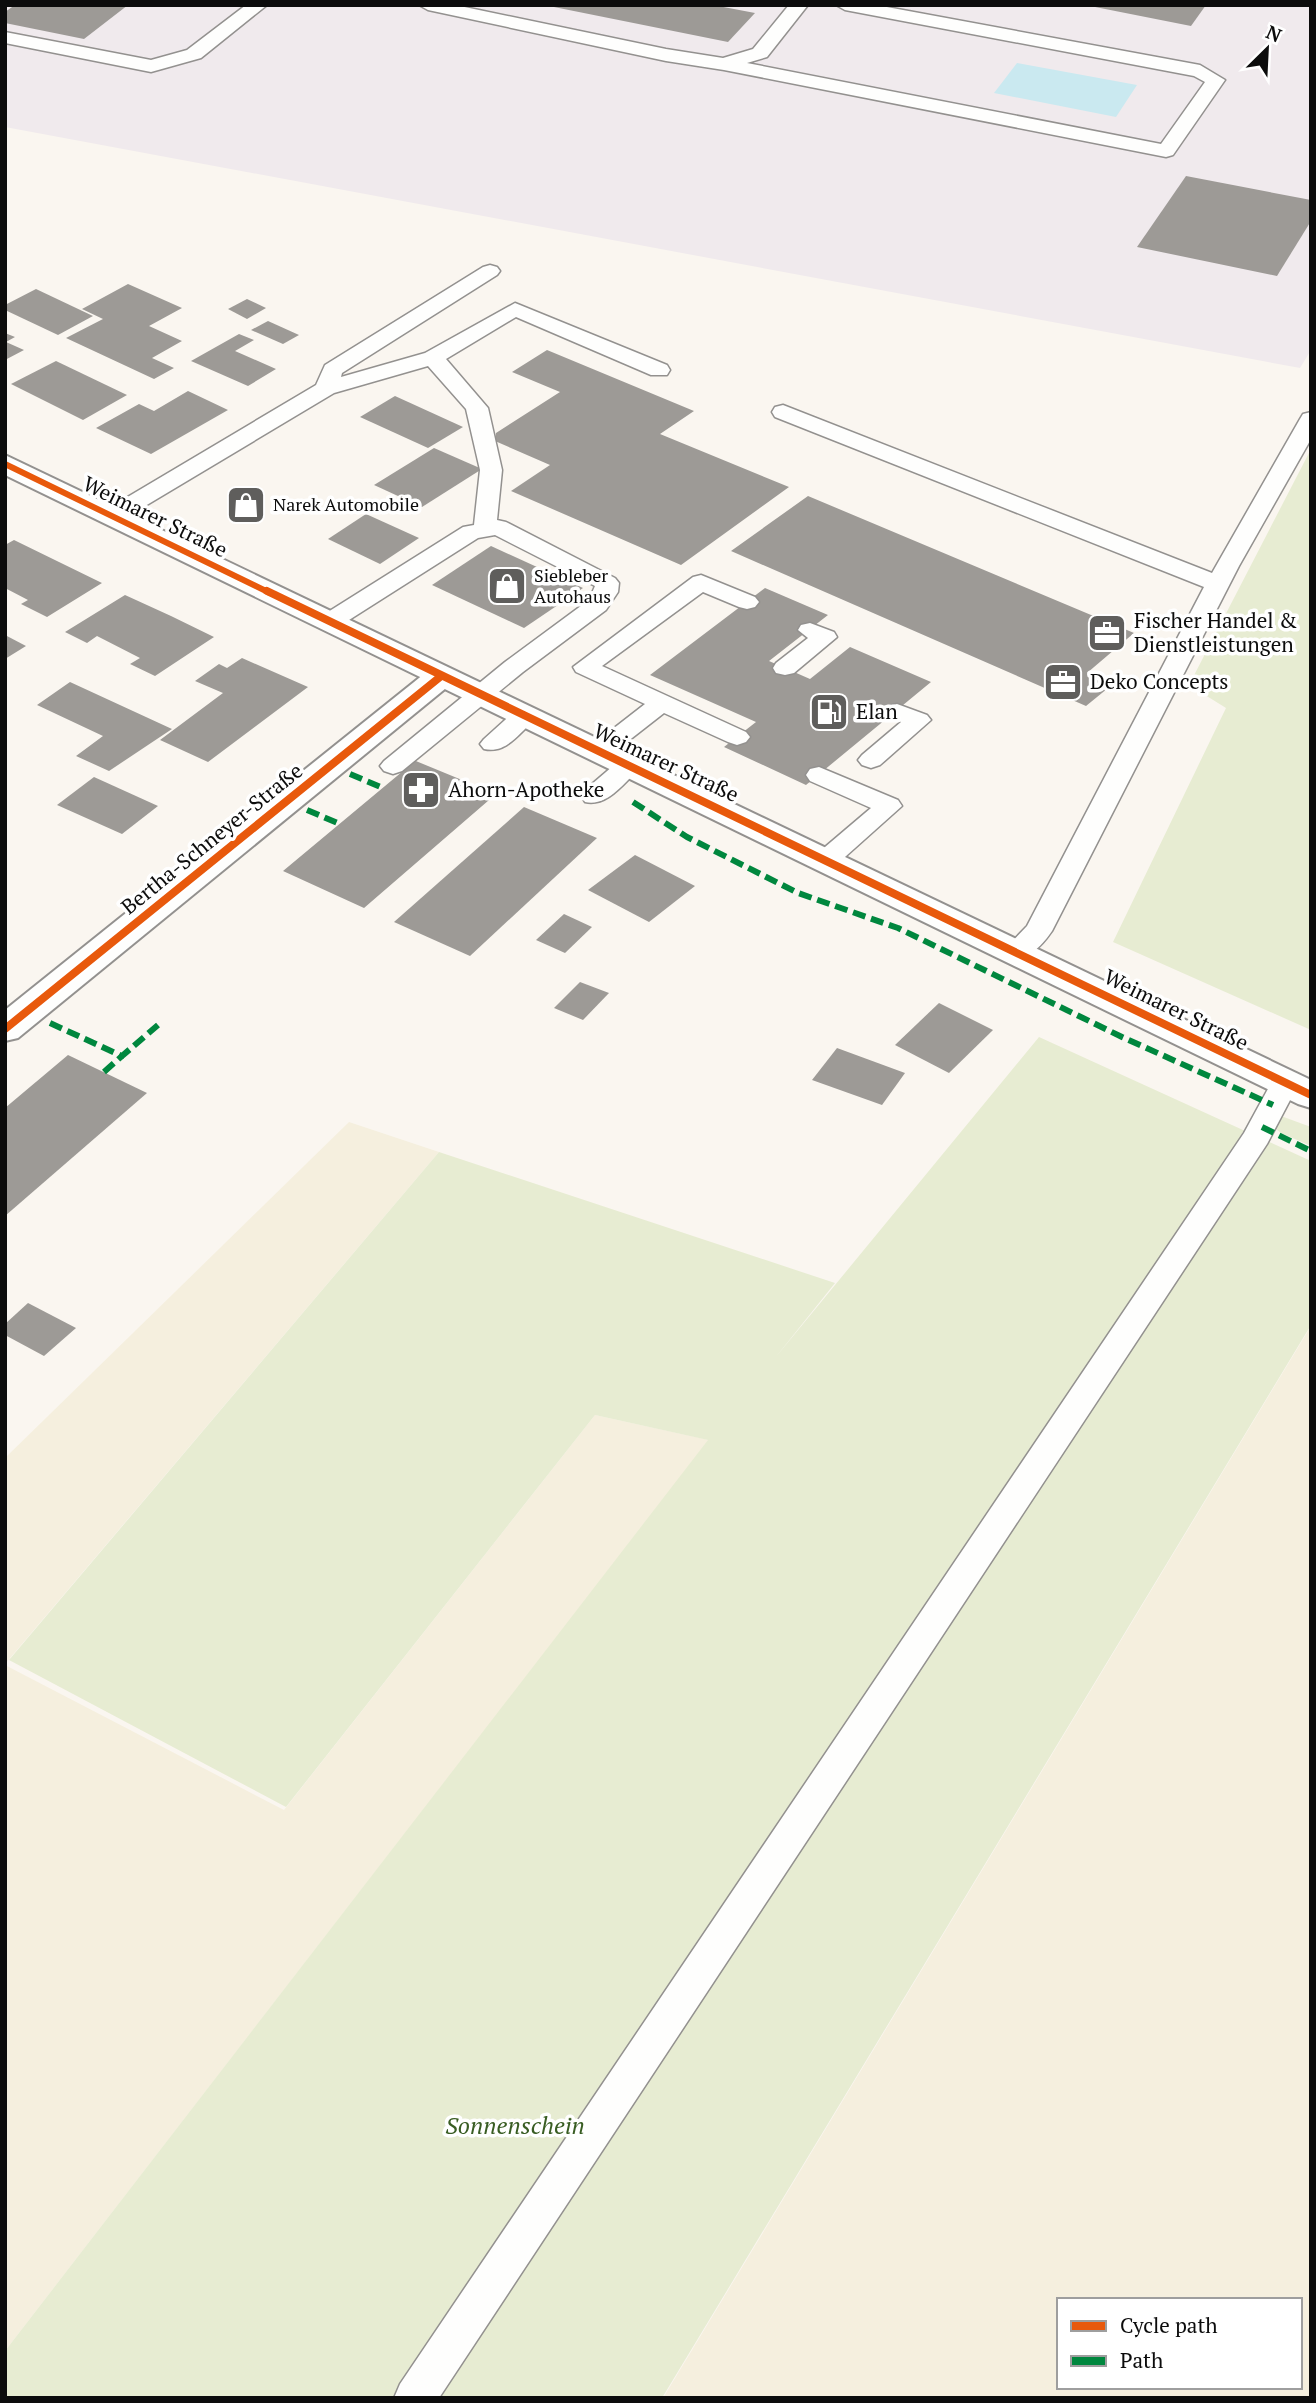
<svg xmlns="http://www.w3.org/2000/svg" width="1316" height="2403" font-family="'PT Serif',serif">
  <rect width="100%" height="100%" fill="#faf6f0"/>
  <polygon fill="#f0eaed" points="5,5 1311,5 1311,350 1300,368 5,127"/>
  <g fill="#f5efde" fill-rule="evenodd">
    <polygon points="349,1122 439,1152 5,1664 5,1458"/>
    <path d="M1311,1326v1072h-648zM1059,2300h241v87h-241z"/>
    <polygon points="595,1415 709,1440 5,2351 5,1665 284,1810"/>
  </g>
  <g fill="#e7ecd2">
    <polygon points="1311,449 1311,1030 1113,942 1226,708 1189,685"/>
    <polygon points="1039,1037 1311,1161 1311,1325 662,2398 5,2398 5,2351 708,1440 595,1415 286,1807 9,1660 439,1152 835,1283 775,1358"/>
    <polygon points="1281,1116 1311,1127 1311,1146 1281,1133 1270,1124"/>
  </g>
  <polygon fill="#cae9f0" points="1017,63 1137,85 1116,117 994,93"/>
  <g fill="#9d9a96">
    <polygon points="15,5 128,5 84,39 5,23 5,12"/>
    <polygon points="544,5 713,5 755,13 728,42"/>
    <polygon points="1085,5 1206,5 1191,26"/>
    <polygon points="1186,176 1311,200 1311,221 1277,276 1137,247"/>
    <polygon points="128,284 182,308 149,326 182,341 152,358 174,368 154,379 66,338 103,319 82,309"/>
    <polygon points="36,289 93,316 58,335 5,310 5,305"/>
    <polygon points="247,299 266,308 247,319 228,309"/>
    <polygon points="268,321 299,335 283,344 251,330"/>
    <polygon points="5,333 15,337 6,342 24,350 5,360"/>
    <polygon points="239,334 254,340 235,351 276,369 248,386 191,361"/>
    <polygon points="547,350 694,411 660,434 789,487 681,565 511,491 550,465 495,441 496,433 560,392 512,372"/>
    <polygon points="56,361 127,395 83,420 11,384"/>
    <polygon points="188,391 228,410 151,454 96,428 139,404 154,411"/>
    <polygon points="395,396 463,427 428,448 360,417"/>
    <polygon points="434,448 482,469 422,507 374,485"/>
    <polygon points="808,496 1134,633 1087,673 1113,684 1086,706 731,551"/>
    <polygon points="366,514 419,538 380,564 328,539"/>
    <polygon points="14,540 59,562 102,583 47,617 21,604 28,600 5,588 5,545"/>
    <polygon points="491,546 583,588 524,628 432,585"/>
    <polygon points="765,588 828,615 769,661 810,679 850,647 931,682 806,785 724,747 756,722 650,675"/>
    <polygon points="125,595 171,616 214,637 155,676 130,664 140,658 97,636 87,643 65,632"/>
    <polygon points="5,635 26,646 5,659"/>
    <polygon points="242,658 308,687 208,762 160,740 223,693 195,681 219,664 227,668"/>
    <polygon points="70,682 172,729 109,771 76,756 103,736 37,705"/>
    <polygon points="411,759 496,794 364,908 283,871 409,766 404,764"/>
    <polygon points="94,777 158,806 122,834 57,805"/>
    <polygon points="524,807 597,838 470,956 394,922"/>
    <polygon points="635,855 695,886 649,922 588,890"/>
    <polygon points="564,914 592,927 565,953 536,940"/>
    <polygon points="580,982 609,993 583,1020 554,1008"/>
    <polygon points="939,1003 993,1030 949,1073 895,1045"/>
    <polygon points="837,1048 905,1073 882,1105 812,1080"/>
    <polygon points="68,1055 147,1093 5,1216 5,1108"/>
    <polygon points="28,1303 76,1328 44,1356 5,1335 5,1324"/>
  </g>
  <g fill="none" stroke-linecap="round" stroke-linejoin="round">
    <g stroke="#93918f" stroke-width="3">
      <g id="service">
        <polygon points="246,5 267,5 201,58 151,72 5,43 5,32 151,60 187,50"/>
        <polygon points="419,5 455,5 666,49 723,58 753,49 789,5 808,5 767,57 747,63 1161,144 1205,82 1194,76 845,10 836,5 876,5 1200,65 1225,80 1173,155 1166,157 724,70 666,61 428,10"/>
        <polygon points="490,265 497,267 500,271 497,275 342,373 341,377 425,353 515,303 667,365 670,370 667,375 651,375 516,317 446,359 488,408 502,470 497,520 506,522 615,578 619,583 618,592 606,610 523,672 402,771 393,774 384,771 380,766 384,761 505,662 589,600 595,586 495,535 478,538 338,627 329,629 320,627 317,622 320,617 463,527 474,525 480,470 466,409 428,366 334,393 120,521 104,521 100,516 104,511 316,385 325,365 483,267"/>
        <path d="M783,405l429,168 88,-154 3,-5 8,-2v27l-72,127 -187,365c-11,16 -25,31 -45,26l-4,-6 24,-25 177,-339 -429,-170 -3,-5 3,-5z"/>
        <polygon points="701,575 755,597 759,602 755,607 747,609 739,607 703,592 602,666 746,732 750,737 746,742 737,745 728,742 664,713 609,756 600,759 591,756 587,751 591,746 645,704 576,672 573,667 693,577"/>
        <polygon points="810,623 834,632 837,637 794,673 785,675 776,673 773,668 776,663 808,638 798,630 801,625"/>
        <polygon points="897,704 927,715 931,720 880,765 871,768 862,765 858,760 862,755 901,722 888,716 885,711 888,706"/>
        <path d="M523,709l9,3 4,5 -4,5c-14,13 -27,32 -48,27l-4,-5 4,-5 30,-27z"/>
        <path d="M629,757l9,3 4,5 -4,5c-15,14 -31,37 -53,32l-4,-6 4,-6 35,-30z"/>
        <polygon points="819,767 898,800 902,806 836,865 827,867 818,865 814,859 818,853 871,808 810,781 806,775 810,769"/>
        <polygon points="1285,1073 1295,1076 1299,1083 1267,1144 439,2398 394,2398 400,2384 1244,1133 1275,1076"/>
      </g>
    </g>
    <g stroke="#93918f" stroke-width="4">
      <polygon id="minor" points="440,667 451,670 456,677 451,684 18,1038 5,1041 5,1010 429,670"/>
    </g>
    <g stroke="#93918f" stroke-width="4">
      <polygon id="tertiary" points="5,455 1311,1080 1311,1108 1298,1104 5,475"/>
    </g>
    <use href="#service" fill="#fefefd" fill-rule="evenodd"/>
    <use href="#minor" fill="#fefefd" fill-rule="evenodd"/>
    <use href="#tertiary" fill="#fefefd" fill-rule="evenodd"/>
    <g stroke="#00873e" stroke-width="6" stroke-dasharray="13 6" stroke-linecap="butt">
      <polyline points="350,774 383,788"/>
      <polyline points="633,802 687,837 798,893 898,928 1122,1037 1273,1105"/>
      <polyline points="307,810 340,824"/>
      <polyline points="50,1023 122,1056 158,1025"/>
      <polyline points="104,1072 122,1056"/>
      <polyline points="1262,1127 1311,1151"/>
    </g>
    <g stroke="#fff" stroke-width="9">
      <polyline id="cycleway-far1" points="5,464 270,593"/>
    </g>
    <g stroke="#fff" stroke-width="12">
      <g id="cycleway">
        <polyline points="267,591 1311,1095"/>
        <polyline points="5,1029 440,677"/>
      </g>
    </g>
    <use href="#cycleway-far1" stroke="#e8590c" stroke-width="6"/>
    <use href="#cycleway" stroke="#e8590c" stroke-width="8"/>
  </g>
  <defs>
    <g id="shop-square" transform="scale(2.0125)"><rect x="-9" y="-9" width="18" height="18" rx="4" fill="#5f5e5c" stroke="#fff"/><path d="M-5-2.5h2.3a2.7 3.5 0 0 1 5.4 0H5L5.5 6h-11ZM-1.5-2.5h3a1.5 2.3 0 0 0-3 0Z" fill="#fff"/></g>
    <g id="office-square" transform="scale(2.0125)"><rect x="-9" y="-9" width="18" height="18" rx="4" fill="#5f5e5c" stroke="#fff"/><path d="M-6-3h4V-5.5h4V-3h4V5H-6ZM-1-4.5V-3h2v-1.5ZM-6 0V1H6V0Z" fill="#fff"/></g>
    <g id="fuel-square" transform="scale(2.0125)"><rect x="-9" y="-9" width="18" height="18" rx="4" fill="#5f5e5c" stroke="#fff"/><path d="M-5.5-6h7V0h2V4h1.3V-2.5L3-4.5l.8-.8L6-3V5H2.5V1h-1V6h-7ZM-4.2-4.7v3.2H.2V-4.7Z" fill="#fff"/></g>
    <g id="pharmacy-square" transform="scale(2.0125)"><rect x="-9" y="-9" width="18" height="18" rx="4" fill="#5f5e5c" stroke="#fff"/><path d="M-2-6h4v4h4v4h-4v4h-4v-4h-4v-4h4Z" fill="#fff"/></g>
  </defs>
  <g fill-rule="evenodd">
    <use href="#shop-square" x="246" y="505"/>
    <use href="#shop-square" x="507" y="586"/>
    <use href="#office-square" x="1107" y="633"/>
    <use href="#office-square" x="1063" y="682"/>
    <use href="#fuel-square" x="829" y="712"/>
    <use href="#pharmacy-square" x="421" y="790"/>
  </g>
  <g text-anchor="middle" stroke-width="7" stroke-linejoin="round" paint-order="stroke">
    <g font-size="18" fill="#0c0c0c" stroke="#fff" text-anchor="start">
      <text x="273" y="511">Narek Automobile</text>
      <text x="534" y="582">Siebleber<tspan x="534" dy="21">Autohaus</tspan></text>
    </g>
    <g font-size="21" fill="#0c0c0c" stroke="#fff">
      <text transform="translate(155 517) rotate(26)" y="7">Weimarer Straße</text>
      <text transform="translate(666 763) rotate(25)" y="7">Weimarer Straße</text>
      <text transform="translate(212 839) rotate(-39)" y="7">Bertha-Schneyer-Straße</text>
      <text transform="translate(1176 1010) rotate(26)" y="7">Weimarer Straße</text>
    </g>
    <g font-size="21" fill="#0c0c0c" stroke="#fff" text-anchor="start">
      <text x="1134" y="628">Fischer Handel &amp;<tspan x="1134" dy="24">Dienstleistungen</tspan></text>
      <text x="1090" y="689">Deko Concepts</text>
      <text x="856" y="719">Elan</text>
      <text x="448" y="797">Ahorn-Apotheke</text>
    </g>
    <g font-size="24" font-style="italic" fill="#395d23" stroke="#fff">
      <text x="515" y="2134">Sonnenschein</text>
    </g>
  </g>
  <rect width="1316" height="2403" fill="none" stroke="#0c0c0c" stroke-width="14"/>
  <rect x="1057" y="2298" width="245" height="91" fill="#ffffff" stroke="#9e9e9e" stroke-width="2"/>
  <rect x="1071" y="2321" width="35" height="10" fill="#e8590c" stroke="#9e9e9e" stroke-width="2"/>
  <text x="1120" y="2333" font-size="21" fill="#0c0c0c">Cycle path</text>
  <rect x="1071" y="2356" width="35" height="10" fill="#00873e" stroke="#9e9e9e" stroke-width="2"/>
  <text x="1120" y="2368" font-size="21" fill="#0c0c0c">Path</text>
  <g transform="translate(1267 49) rotate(24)" stroke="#ffffff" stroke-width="5" paint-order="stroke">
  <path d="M0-5L12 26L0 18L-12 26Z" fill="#0c0c0c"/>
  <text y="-10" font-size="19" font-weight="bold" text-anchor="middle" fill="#0c0c0c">N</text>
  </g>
</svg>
